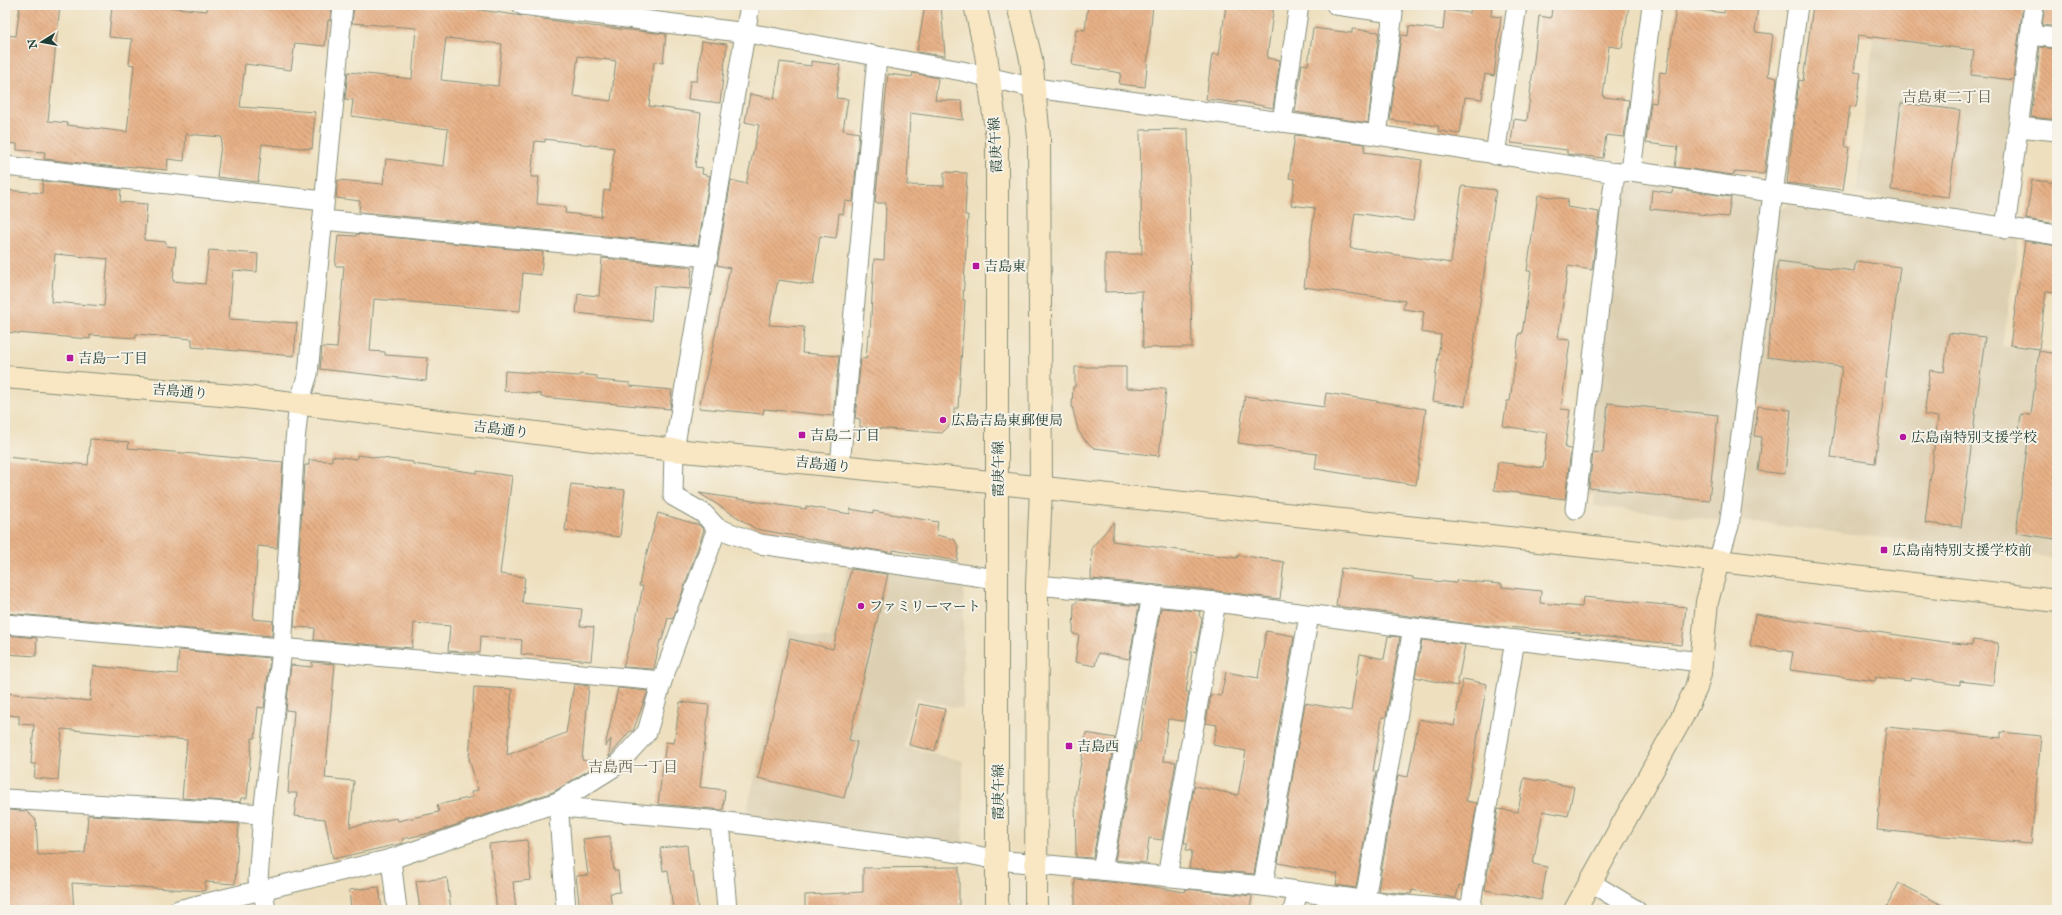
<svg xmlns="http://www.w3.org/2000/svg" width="2062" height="915" font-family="'IM FELL English','Noto Serif JP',serif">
  <defs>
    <pattern id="building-back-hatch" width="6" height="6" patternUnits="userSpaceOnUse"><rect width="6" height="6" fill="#e7b086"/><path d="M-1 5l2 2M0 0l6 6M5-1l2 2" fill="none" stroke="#bb906e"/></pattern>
  </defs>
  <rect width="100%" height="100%" fill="#f7f3e8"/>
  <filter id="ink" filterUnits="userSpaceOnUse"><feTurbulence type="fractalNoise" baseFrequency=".025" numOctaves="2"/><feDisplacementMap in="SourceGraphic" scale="8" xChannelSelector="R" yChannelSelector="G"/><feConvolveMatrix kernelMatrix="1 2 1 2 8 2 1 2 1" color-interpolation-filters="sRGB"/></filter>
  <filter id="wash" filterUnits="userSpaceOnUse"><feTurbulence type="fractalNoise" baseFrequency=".012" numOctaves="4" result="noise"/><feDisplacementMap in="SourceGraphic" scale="16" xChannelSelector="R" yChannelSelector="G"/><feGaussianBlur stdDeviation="0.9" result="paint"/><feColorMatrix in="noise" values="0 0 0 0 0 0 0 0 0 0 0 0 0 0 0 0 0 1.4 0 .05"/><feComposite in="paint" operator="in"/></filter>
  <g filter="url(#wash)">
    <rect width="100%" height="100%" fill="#eee0bf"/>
    <g fill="#ddd0b2">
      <polygon points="1877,5 2025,5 2001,207 1995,215 1856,193"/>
      <polygon points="1635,181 1760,198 1763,204 1725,521 1594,506 1595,494 1581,493 1619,194"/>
      <polygon points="1791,202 2020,236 2002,346 2057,353 2057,558 1740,521 1777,212"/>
      <polygon points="848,563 964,582 963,709 915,698 904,747 963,761 963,846 745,820 788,630 831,639"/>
    </g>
    <g id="blocks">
      <g fill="url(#building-back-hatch)" fill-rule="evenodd">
        <polygon points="20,5 60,5 48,121 68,123 67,125 127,132 134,65 129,64 132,39 109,37 112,5 146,5 207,11 207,5 332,5 330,21 328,20 325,46 295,43 291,70 245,64 240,107 315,112 312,149 262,144 258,182 217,177 222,137 186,134 184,161 168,159 167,170 124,166 124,168 44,159 45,152 17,150 17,144 5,143 5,35 16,36"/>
        <path d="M354,5h57l55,6 1,-3 124,18 75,8 -3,29 -9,-1 -5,44 52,7 -6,54 8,1 -1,6 8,2 -12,69 -339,-33 1,-11 -24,-3 2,-18 45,4 3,-25 58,7 4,-37 -97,-13 2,-16 -8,-1 3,-27 64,7 4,-51 -64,-5zM446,38l56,6 -4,42 -57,-6zM578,56l38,5 -5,40 -38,-5zM545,139l69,9 -4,43 -6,-1 -3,27 -36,-4 1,-6 -29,-3 2,-27h-8l4,-36 10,1z"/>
        <polygon points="925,5 941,5 945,56 917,52"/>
        <polygon points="1088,5 1153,5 1145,87 1119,84 1121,73 1072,65 1076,29 1085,30"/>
        <polygon points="1226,5 1274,5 1267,58 1280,60 1273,108 1237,101 1237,103 1206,99 1212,54 1219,55"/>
        <polygon points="1471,5 1492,5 1491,16 1501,17 1494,76 1485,74 1482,99 1465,97 1460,134 1438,131 1439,126 1390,120 1401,35 1408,36 1409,26 1443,30 1445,10 1470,13"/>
        <polygon points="1552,5 1629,5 1622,48 1609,46 1603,97 1629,100 1624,137 1606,135 1603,158 1567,154 1567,150 1511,143 1514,119 1527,121 1539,16 1551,18"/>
        <polygon points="1725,5 1758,5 1755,32 1773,34 1768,76 1777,78 1764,174 1734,172 1733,175 1675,167 1678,147 1646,143 1651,102 1656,103 1660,72 1667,73 1676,7 1724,13"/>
        <polygon points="1813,5 1961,5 1980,7 1980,5 2023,5 2013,80 1971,75 1974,50 1858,35 1854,72 1861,73 1856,107 1850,106 1845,147 1849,147 1843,190 1787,183 1799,80 1803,81"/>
        <polygon points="2045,5 2057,5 2057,27 2042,25"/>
        <polygon points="1313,28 1352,33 1352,29 1379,32 1368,123 1295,112 1302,64 1308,65"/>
        <polygon points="702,41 727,44 720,103 688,99 690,81 697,81"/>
        <polygon points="2040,47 2057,49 2057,120 2031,117"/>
        <polygon points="811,61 840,65 836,98 848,99 843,130 859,133 853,202 845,201 843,214 839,213 836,238 820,236 813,285 778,280 769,325 804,327 802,353 839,356 833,416 764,409 763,414 699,408 730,268 717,265 731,180 746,184 759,125 745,122 750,94 774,99 780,62 811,66"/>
        <polygon points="913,73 938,78 935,100 962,101 963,120 910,113 907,185 944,186 944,172 967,173 965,215 968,215 963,300 965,300 958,408 954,408 954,421 942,433 860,427 860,419 855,418 861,358 866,359 868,335 870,335 874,259 884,260 886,203 875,203 888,74 912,77"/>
        <polygon points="1901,103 1960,110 1949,197 1891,190"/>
        <polygon points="1188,129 1192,347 1143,348 1142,291 1105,292 1105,254 1142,254 1140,130"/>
        <polygon points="1295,135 1365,144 1364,152 1422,160 1413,221 1355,213 1350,248 1451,263 1462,186 1496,190 1465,406 1432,401 1441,335 1421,332 1424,312 1403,309 1405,301 1304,287 1315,208 1291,205 1295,179 1289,178"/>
        <polygon points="2032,180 2057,183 2057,224 2026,219"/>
        <path d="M43,181l78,9 -1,12 27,2 -3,36 22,2v4l10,1 -3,34 32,3 4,-34 49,4 -1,18 -24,-2 -4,49 68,4 -3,33 -102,-9v-8l-56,-5v4l-46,-3v4l-85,-7v-142l37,3zM55,254l53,5 -4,47 -53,-4z"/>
        <polygon points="1673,188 1731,197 1728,217 1650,209 1652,190 1672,193"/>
        <polygon points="1538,195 1568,199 1567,207 1599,212 1592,270 1568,266 1558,339 1570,340 1561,409 1570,410 1565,448 1571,449 1565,499 1494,490 1498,462 1543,468 1548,433 1503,426 1507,401 1510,401 1519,333 1522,334 1531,271 1527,271"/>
        <polygon points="357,234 543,252 541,275 523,273 520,311 374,299 370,351 385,352 385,355 428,358 426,381 320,369 322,347 337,348 344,266 335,266 338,235 356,236"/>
        <polygon points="2025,241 2057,246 2057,292 2046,291 2039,349 2010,345"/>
        <polygon points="602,258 692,267 690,289 654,286 651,321 576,313 578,294 599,296"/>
        <polygon points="1778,261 1854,271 1856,261 1900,267 1875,463 1831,457 1842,367 1767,357"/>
        <polygon points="1949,333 1985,337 1961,527 1925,523 1938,417 1924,415 1930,370 1944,372"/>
        <polygon points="2039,351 2057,354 2057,524 2055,539 2016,533 2028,440 2018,439 2021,414 2031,415"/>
        <polygon points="1075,367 1126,367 1126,388 1166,389 1159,456 1094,448 1085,440 1078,430 1072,406 1073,387 1075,387"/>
        <polygon points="505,371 579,376 580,374 597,376 597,380 630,383 630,386 672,390 670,409 541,397 541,394 504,391"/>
        <polygon points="1326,393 1426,409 1416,485 1315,469 1317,454 1238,443 1245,396 1324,407"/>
        <polygon points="1608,403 1718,415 1709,501 1589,488 1593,452 1603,453"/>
        <polygon points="1758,406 1791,410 1785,474 1758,471 1762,437 1754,436"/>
        <polygon points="90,439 129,442 128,448 283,462 277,548 258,546 253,619 273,621 272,636 5,613 5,457 88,465"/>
        <polygon points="357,455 413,462 413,464 477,473 477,471 512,476 500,574 525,577 522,603 582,609 580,626 594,627 591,661 521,654 522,640 481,636 480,653 448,651 450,626 414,623 412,648 314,640 315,628 294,627 305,465 309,465 309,460 332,461 332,456 357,459"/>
        <polygon points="571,484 625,490 620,537 565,530"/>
        <polygon points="699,493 806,509 806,506 850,514 850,509 873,513 873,511 938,522 936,535 954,539 959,548 957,561 893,550 893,553 856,547 756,529"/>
        <polygon points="658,513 699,525 704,530 673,619 668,618 662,640 660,640 654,669 623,667 638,611 643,586 639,586 642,570"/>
        <polygon points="1114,522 1112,541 1237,558 1238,555 1284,562 1280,599 1202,589 1091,579 1092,547"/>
        <polygon points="1341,568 1413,577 1413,579 1456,583 1457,580 1477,582 1502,584 1502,587 1541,591 1540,603 1582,607 1583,597 1686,607 1682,645 1579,634 1580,633 1469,624 1336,606"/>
        <polygon points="851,569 888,574 849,740 857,742 844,798 758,778 790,639 833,649"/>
        <polygon points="1079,600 1139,606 1129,659 1098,653 1095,666 1075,662 1079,635 1073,634 1074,604"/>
        <polygon points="1161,608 1200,611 1199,615 1202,619 1196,652 1192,651 1186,692 1189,692 1184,721 1168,719 1163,761 1176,762 1162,840 1149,838 1146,863 1115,860 1137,742 1140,742 1151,662"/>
        <polygon points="1755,614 1945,642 1972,645 1973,640 1998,643 1993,685 1960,681 1960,685 1911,678 1910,681 1876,677 1875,681 1790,670 1793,652 1750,646"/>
        <polygon points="1266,631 1294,636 1254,874 1189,868 1192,851 1186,850 1188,843 1184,843 1194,786 1238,795 1246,751 1213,745 1217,725 1206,723 1211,695 1221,696 1226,672 1258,678"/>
        <polygon points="5,635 37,638 36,656 5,654"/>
        <polygon points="1388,636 1400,637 1386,717 1382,717 1373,771 1376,772 1356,888 1336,885 1338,874 1278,863 1305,703 1351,711 1360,654 1384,659"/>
        <polygon points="1422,640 1465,645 1457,686 1415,677"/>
        <polygon points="179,650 270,658 264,708 258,707 255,738 252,738 247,798 241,798 240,802 182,798 187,740 62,729 58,780 34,778 36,764 31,764 34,725 19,724 19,716 5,715 5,693 90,701 93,666 177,674"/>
        <polygon points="312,662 335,664 325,778 354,781 350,827 397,818 398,821 439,812 437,805 473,797 471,792 478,790 469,759 474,687 512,689 507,755 566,733 574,684 589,686 582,760 595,762 589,770 553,792 435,832 402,839 403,843 333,859 325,819 294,816 297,793 288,793 294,711 286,710 291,665 312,667"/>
        <polygon points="1463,679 1487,684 1466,801 1477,803 1463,886 1459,885 1456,898 1412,890 1411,894 1378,891 1398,775 1408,777 1419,719 1454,726"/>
        <polygon points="618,688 648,691 633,731 630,731 609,757 611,739 605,747"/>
        <polygon points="680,702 709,705 700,787 725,790 723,810 658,804 666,742 674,743"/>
        <polygon points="919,704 945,709 935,751 909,745"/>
        <polygon points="1886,727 2001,738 2001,732 2041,736 2031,844 1877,830"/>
        <polygon points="1086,733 1115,738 1093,858 1076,857 1075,797"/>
        <polygon points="1524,778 1574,787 1568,816 1543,811 1533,864 1547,867 1541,900 1485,890 1498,809 1518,812"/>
        <polygon points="5,810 26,811 36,820 38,855 85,853 88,815 239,824 235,884 205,882 205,891 72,883 74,910 5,909"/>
        <polygon points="610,836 614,871 618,871 620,892 610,893 612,910 580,910 576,876 588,875 583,839"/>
        <polygon points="527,840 531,880 513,882 516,910 497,910 489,844"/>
        <polygon points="687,845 690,872 693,872 698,910 673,910 668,870 663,871 660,848"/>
        <polygon points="959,867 959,910 805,910 805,895 863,892 863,868"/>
        <polygon points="447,878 451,910 420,910 416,881"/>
        <polygon points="1075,879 1142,885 1185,892 1186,889 1252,896 1250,910 1075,910"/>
        <polygon points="1899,883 1952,910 1885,910"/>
        <polygon points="379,887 382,910 351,910 349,890"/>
      </g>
    </g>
  </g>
  <g filter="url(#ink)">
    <use href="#blocks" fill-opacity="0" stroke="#868e7a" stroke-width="1"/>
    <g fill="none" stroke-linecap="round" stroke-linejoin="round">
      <g stroke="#868e7a" stroke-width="21">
        <g id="street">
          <polyline points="522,5 747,33 962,71 1035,88 1377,135 1615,173 1631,171 2057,235"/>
          <polyline points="750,5 674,450 673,496 703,513 717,528 760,544 996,579"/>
          <polyline points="1336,5 1393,13 1377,135"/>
          <polyline points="2030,35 2057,38"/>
          <polyline points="1282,122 1299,5"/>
          <polyline points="2018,127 2057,131"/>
          <polyline points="1495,155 1517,5"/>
          <polyline points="5,166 324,201"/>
          <polyline points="1631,171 1652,5"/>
          <polyline points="323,220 708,257"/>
          <polyline points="2005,229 2034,5"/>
          <polyline points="840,466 877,57"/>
          <polyline points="1575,509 1615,173"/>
          <polyline points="1718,561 1729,526 1798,5"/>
          <polyline points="1037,585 1216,602 1413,628 1701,662"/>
          <polyline points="5,624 662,681"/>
          <polyline points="5,799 263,814"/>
          <polyline points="720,821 727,910"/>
          <polyline points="391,859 397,910"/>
          <polyline points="1102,870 1152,595"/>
          <polyline points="1167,877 1216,602"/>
          <polyline points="1590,882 1636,910"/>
          <polyline points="1263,886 1309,615"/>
          <polyline points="1365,899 1413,628"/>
          <polyline points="178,910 391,859 558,802 617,765 647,732 662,681 717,528"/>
          <polyline points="266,910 263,890 258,880 263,814 282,649 295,441 299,403 308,374 343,5"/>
          <polyline points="566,910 558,802 573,808 720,821 968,854 998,860 1263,886 1383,903 1462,910"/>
          <polyline points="1293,910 1298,892"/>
          <polyline points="1470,910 1515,640"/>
        </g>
      </g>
      <g stroke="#868e7a" stroke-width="24">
        <g id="secondary">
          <polyline points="975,5 986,54 997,138 997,910"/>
          <polyline points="1018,5 1031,59 1039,137 1041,488 1037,585 1036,910"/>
          <polyline points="5,377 245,397 674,450 840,466 1677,556 2057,601"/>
          <polyline points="1575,910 1682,717 1696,688 1700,673 1707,602 1718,561"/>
        </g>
      </g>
      <use href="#street" stroke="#fff" stroke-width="19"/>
      <use href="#secondary" stroke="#f9e7c3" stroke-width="22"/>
    </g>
  </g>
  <g fill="#b5179e" stroke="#f7f3e8" stroke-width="1.5">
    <rect x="972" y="262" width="8" height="8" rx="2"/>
    <rect x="66" y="354" width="8" height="8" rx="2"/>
    <circle cx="943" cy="420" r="4"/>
    <rect x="798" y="431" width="8" height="8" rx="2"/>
    <circle cx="1903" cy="437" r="4"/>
    <rect x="1880" y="546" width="8" height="8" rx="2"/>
    <circle cx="861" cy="606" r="4"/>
    <rect x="1065" y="742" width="8" height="8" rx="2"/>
  </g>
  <g text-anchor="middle" stroke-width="4" stroke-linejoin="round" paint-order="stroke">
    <g font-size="14" fill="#1f3d34" stroke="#f7f3e8">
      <text transform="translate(995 145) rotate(-93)" y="5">霞庚午線</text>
      <text transform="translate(180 391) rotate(5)" y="5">吉島通り</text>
      <text transform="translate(501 429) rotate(7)" y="5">吉島通り</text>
      <text transform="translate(823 464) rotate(6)" y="5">吉島通り</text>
      <text transform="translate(998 469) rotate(-90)" y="5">霞庚午線</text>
      <text transform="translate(998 792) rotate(-90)" y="5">霞庚午線</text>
    </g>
    <g font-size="14" fill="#1f3d34" stroke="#f7f3e8" text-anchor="start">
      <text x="984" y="271">吉島東</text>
      <text x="78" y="363">吉島一丁目</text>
      <text x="951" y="425">広島吉島東郵便局</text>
      <text x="810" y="440">吉島二丁目</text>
      <text x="1911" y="442">広島南特別支援学校</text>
      <text x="1892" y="555">広島南特別支援学校前</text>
      <text x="869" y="611">ファミリーマート</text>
      <text x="1077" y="751">吉島西</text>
    </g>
    <g font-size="15" fill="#656551" stroke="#f7f3e8">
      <text x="1947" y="102">吉島東二丁目</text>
      <text x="633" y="772">吉島西一丁目</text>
    </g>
  </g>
  <rect width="2062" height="915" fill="none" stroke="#f7f3e8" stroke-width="20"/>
  <g transform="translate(42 42) rotate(259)" stroke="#f7f3e8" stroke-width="3" paint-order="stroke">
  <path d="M0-3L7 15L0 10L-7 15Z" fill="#1f3d34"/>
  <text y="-6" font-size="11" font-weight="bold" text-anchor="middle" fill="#1f3d34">N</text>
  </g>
</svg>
